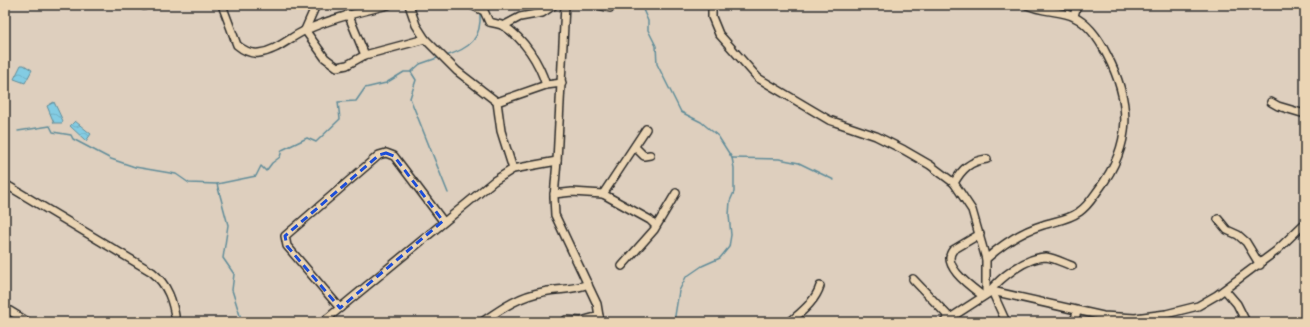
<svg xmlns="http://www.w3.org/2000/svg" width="1310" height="327" font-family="Pangolin,sans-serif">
  <defs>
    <pattern id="water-waves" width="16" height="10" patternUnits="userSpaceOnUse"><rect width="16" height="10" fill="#83cce3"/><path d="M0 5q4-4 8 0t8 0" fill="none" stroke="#71afc3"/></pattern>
  </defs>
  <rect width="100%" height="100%" fill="#decfbe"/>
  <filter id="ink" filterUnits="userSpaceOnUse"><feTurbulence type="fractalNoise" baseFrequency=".025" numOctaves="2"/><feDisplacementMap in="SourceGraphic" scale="8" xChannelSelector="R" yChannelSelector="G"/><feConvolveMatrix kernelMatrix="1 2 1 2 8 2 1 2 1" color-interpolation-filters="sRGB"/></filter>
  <g filter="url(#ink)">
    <g fill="url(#water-waves)" stroke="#608c99">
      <polygon points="21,65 24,65 32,70 25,83 14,79"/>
      <polygon points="54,102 63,121 62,123 54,123 47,106"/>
      <polygon points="75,121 91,134 86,141 70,126"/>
    </g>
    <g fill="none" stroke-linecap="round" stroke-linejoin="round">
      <g stroke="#608c99" stroke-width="1.5">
        <polyline points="641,5 648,21 648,30 656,46 657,64 681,112 701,122 718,136 732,158 734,168 734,192 730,201 729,215 731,235 729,247 720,258 702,266 686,277 679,291 674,322"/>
        <path d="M446,56c24,-8 36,-17 34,-44"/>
        <polyline points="411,72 416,80 410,98 448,193"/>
        <polyline points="18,131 50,126 53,132 71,135 73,139 111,159 135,167 176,174 189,183 217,184 256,176 261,166 266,171 272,163 280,157 282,150 307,138 316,142 340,119 338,102 356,101 365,88 386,83 404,72 411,72 420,64 440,57"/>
        <polyline points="732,158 779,159 799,163 834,180"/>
        <polyline points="217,184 228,225 223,258 234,274 232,290 242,322"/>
      </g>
      <g stroke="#2b2b2b" stroke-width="10">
        <g id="minor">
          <path d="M222,5l15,40c6,5 14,9 22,8 18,-2 31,-16 47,-23 26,-12 55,-18 82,-25"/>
          <path d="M471,5l13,6 5,11c4,1 11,2 15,4 20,13 35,36 42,59"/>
          <polyline points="598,5 610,8"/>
          <polyline points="712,5 712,17 719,34 758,78 829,120 876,136 904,150 930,165 954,183 972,210 986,259"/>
          <polyline points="144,6 144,5"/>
          <polyline points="348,14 365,55"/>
          <polyline points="1074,16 1077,5"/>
          <polyline points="503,26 520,17 542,13 554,5"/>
          <polyline points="305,30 325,58 337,67 347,65 365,55 425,39 416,25 409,5"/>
          <polyline points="305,30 316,5"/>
          <polyline points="425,39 457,71 497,102"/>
          <polyline points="1271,102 1278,106 1305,114"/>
          <polyline points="635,147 644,156 650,155"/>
          <polyline points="557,161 554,197 555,215 597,304 600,322"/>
          <polyline points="513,169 501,131 497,102 546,85 562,83"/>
          <path d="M954,183c8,-14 16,-22 33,-24"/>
          <path d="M5,184l147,88c16,13 21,29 24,50"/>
          <polyline points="554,194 572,192 603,194 650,220 655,225"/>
          <polyline points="603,194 646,129"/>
          <polyline points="1218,219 1227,230 1238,235 1246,242 1260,265"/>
          <path d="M980,234l-27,16c-13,16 20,38 30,46"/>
          <polyline points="622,266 654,230 676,193"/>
          <polyline points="913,279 950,318"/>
          <polyline points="1225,290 1237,304 1246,322"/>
          <polyline points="992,291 1006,322"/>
          <path d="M989,292c11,-14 37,-35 57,-35 8,1 18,6 26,9"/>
          <path d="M986,294v-35c17,-15 34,-27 57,-34 12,-4 25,-5 36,-13 9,-6 14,-15 20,-23 33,-44 33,-86 8,-134 -7,-14 -18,-31 -33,-38 -10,-6 -32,-5 -47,-12"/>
          <polyline points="5,308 28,322"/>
          <polyline points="340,308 287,246 285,236 379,155 386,153 394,156 443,221"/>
          <polyline points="566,320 581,321 599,316"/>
          <polyline points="323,322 494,181 513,169 557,161 565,5"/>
          <path d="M482,322c19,-13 37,-26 61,-30 16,-4 29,-1 45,-8"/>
          <path d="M790,322c11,-10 25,-20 30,-36"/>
          <polyline points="944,322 992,291 1103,316 1135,318 1166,314 1198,306 1217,295 1276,251 1305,223"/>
          <polyline points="1074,322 1077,312"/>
        </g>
      </g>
      <use href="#minor" stroke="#ebd5b4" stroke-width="7"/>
    </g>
  </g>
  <path fill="none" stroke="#1d4ed8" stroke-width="3" stroke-dasharray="8 5" stroke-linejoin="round" d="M386,153l8,3 49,65 -103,87 -53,-62 -2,-10 94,-81z"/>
  <rect width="1310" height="327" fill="none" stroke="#ebd5b4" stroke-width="20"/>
  <rect x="10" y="10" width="1290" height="307" fill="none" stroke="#2b2b2b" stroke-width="1.5" filter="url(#ink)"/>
</svg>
